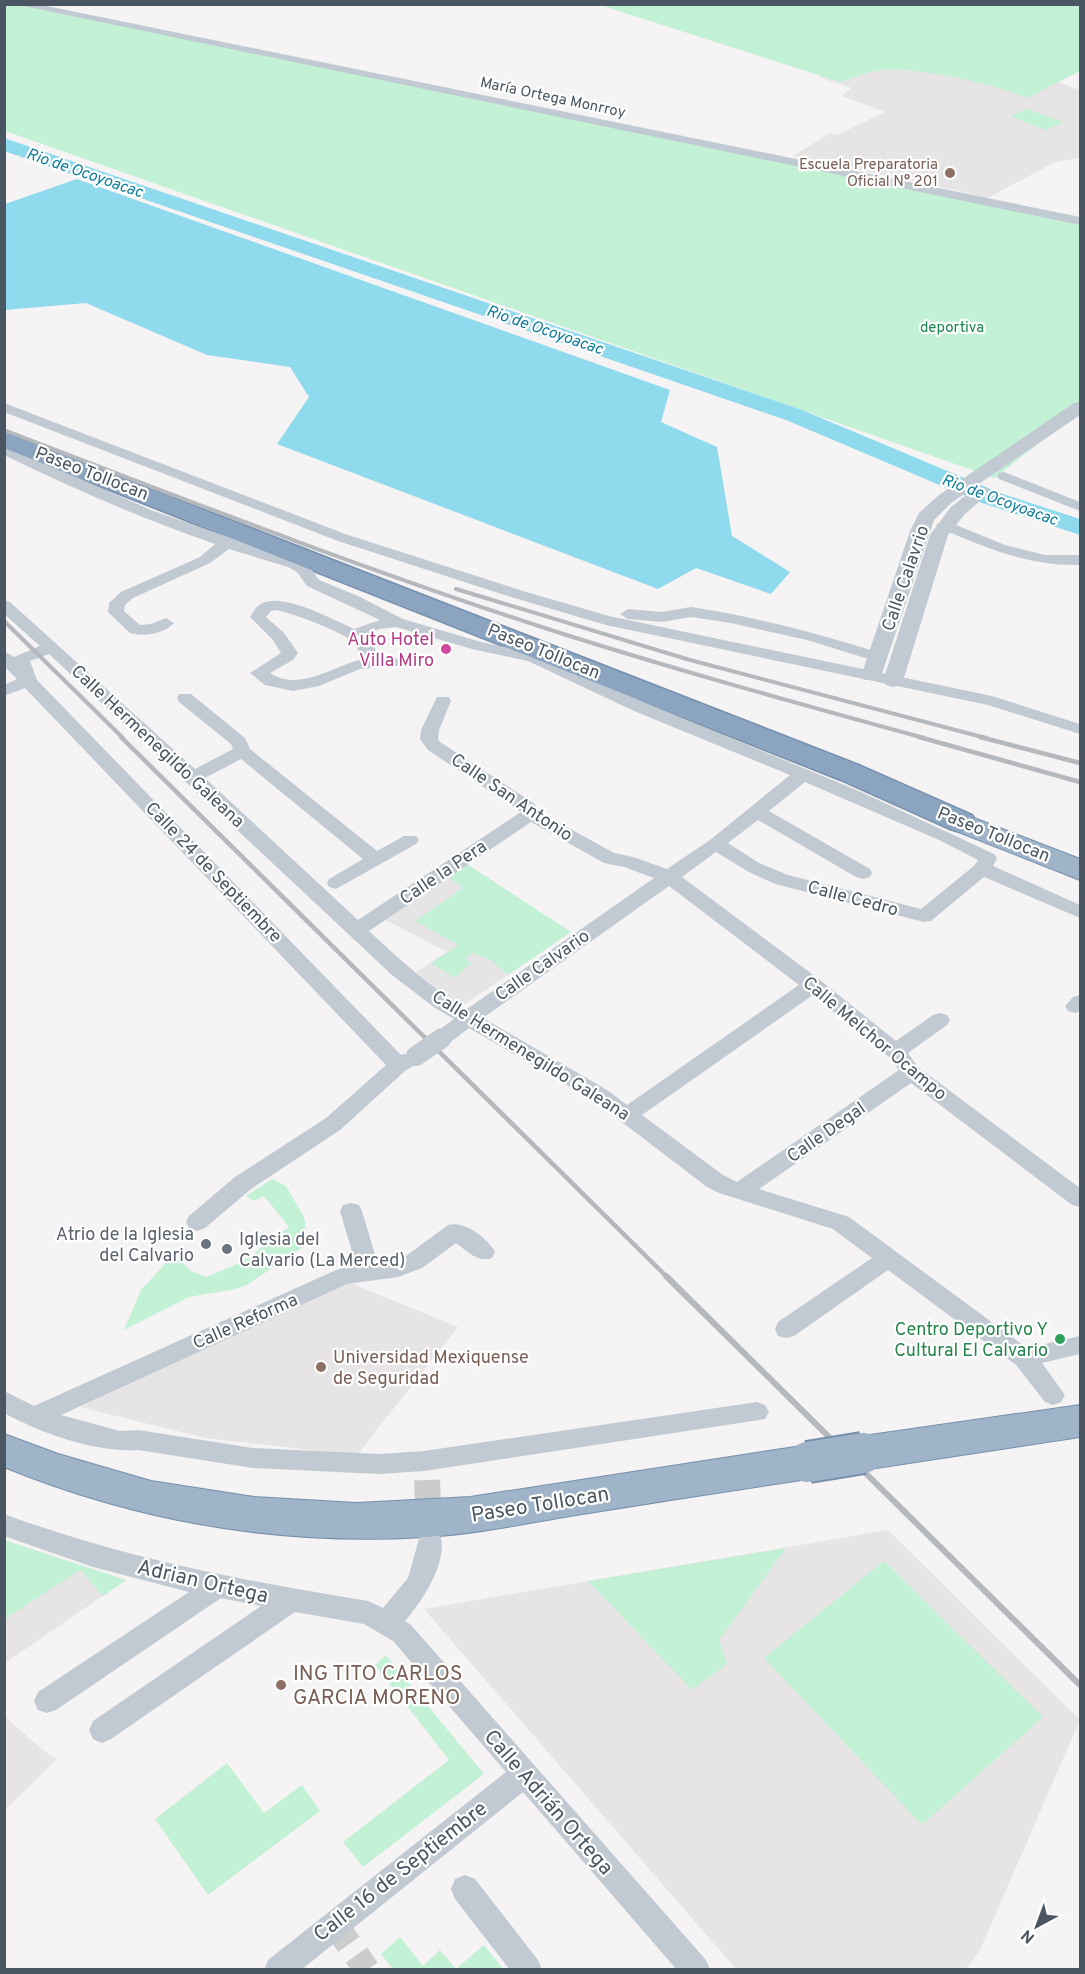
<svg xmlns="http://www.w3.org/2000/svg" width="1085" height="1974" font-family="Overpass,sans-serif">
  <rect width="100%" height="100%" fill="#f5f3f3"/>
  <g fill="#e6e4e5">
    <polygon points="1027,4 1080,71 1058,82 1080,90 1080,158 1055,162 986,199 968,193 793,156 830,133 837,135 885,112 842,96 852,88 818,77 870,53"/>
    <polygon points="465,863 571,932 462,1006 448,999 416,972 447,952 380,917"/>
    <polygon points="343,1280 458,1327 357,1455 205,1438 80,1407"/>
    <polygon points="888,1530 1080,1720 980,1950 966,1969 736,1969 424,1609"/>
    <polygon points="4,1540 74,1563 126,1580 5,1663"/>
    <polygon points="4,1716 45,1752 57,1759 5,1810"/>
  </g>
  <g fill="#c3f1d5">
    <polygon points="5,5 20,5 1080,222 1080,410 995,478 5,131"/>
    <path d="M600,5h480v66l-53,27c-35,-15 -108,-31 -146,-28 -13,1 -28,8 -41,12z"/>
    <polygon points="1027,109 1063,122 1046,130 1010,116"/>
    <polygon points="465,863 571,932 508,975 491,960 473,953 465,958 471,963 455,978 431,963 458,945 415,921 463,888 445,875"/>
    <polygon points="272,1179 286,1186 304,1217 307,1236 303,1247 247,1285 236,1289 189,1297 124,1330 141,1290 174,1254 191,1271 206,1277 242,1262 289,1227 264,1196 254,1201 246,1196"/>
    <polygon points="4,1540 126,1580 103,1596 80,1570 5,1619"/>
    <polygon points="786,1548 719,1640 727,1664 692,1690 588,1581"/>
    <polygon points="884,1561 1043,1717 922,1825 764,1658"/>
    <polygon points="386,1655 484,1774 363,1867 343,1842 449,1760 375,1665"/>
    <polygon points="227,1763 264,1813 302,1785 320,1811 208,1895 155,1819"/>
    <polygon points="400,1937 423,1966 440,1950 456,1969 484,1945 503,1969 393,1969 381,1954"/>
  </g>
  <polygon fill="#90daee" points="77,179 670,390 661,422 717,447 732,536 790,572 771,594 696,568 658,589 277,444 309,397 290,367 207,355 86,303 5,310 5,204"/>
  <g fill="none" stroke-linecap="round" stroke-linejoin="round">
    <polygon fill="#90daee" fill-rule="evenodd" points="4,138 802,410 1000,493 1080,519 1080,535 982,503 786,420 4,151"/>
    <g stroke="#caccce" stroke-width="26" stroke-dasharray="26 13" stroke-linecap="butt">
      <polyline points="427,1480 429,1525"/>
      <polyline points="334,1923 367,1970"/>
    </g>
    <g stroke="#7690ad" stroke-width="2">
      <g id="trunk">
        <polygon points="961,813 1080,859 1080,880 951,829 947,822 951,815"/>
        <polygon points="1080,1405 1080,1437 863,1470 849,1465 844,1453 849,1441 863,1436"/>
        <path d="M4,1434l54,20 93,27 103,16 103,6 113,-6 338,-52 14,5 5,12 -5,12 -14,5c-79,12 -159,24 -238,37 -47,8 -95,18 -144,21 -145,9 -287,-15 -422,-70z"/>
      </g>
    </g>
    <g stroke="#7690ad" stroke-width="3">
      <polygon id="motorway" points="4,432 861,766 972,815 976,822 972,829 961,832 950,829 841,780 4,448"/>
    </g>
    <g fill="#c1cad2" fill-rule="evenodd">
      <polygon points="14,4 37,4 1080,217 1080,225"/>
      <polygon points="4,403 348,535 523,591 609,616 992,696 1080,724 1080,734 988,705 606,625 511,597 338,541 4,412"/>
      <path d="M4,445l147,65 147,51 11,5 10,14 39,16 45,23 78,23 58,12 107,49 213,88 135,63 3,4 -4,8 87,39v13l-96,-41 -53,44 -7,1 -149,-38 -28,-13 -31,-19 -34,25 138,103 76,61 37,-26 7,-2 7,2 3,5 -3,5 -39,28 10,14 162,121v19l-8,-2 -161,-122 -152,106 90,28 178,131 53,-12v18l-38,9 23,32 -4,7 -8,3 -8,-3 -29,-37 -128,-95 -94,66 -8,2 -8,-2 -3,-7 3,-7 94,-64 -39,-29 -114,-36 -12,-6 -114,-87 -124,-72c-11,8 -20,19 -34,15l-3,-5 3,-5 19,-14 -19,-11 -43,-33 -343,-321 -19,7 7,19 364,375 8,-2 7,2 3,5 -3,5 -10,5 -66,60 -89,59 -46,39 -8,3 -8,-3 -3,-6 3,-6 46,-39 91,-59 60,-53 -361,-377 -21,8v-11l13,-6 -13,-13v-15l10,6 26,-11 -36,-32v-14l6,2 185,167 38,-20 -2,-5 -52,-42 -2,-4 2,-4h12l54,44 5,11 127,102 27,-15h12l3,4 -3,4 -80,45 -7,-2 -2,-4 2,-4 34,-20 -122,-100 -36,19 153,142 163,-108 -93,-62 -8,-11 1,-9 16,-33h12l2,4 -12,29 -1,9 2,3 95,62 3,7 76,42 19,4 34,12 43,-29 80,-65 -156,-64 -106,-50 -56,-12 -76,-22 -17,2 -14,7 10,12 2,10 27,1 2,3 -2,3 -44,4 -41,17 -26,5 -28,-6 -15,-12 31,-20 -8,-13 -23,-23c2,-3 5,-9 9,-12 21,-15 74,15 95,24l26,-9 -73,-34 -10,-14 -9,-5 -59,-18 -19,14 -77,35 -8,7 -1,6 16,14 11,-1 15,-6 8,5c-10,11 -30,14 -44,10l-22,-21 1,-9 12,-11 79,-35 15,-13c-72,-25 -142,-55 -211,-89zM277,610c19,5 56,18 72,29 8,5 10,12 11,21 -29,7 -61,32 -90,13l23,-13 5,-7 -14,-20 -18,-16 5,-6zM805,782l134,58 39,20 -3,5 -54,44 -133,-34 -29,-12 -31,-20 30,-23 98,57 7,2 7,-2 2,-4 -2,-4 -101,-58zM531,822l73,41 20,4 30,11 -187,131c-36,-21 -67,-49 -98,-78zM669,886l130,99 -172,120 -20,-15 -124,-72zM813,995l76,62 10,13 -162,112 -14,-7 -81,-60z"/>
      <polygon points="1004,472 1080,502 1080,511 999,479 997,476 999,473"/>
      <path d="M944,520l61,25 40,10h35v10c-54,1 -92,-17 -141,-37l-3,-3z"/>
      <path d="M691,607c66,10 129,27 193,47l2,3 -8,5 -71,-22 -76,-17 -40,-6 -29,5 -34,-3 -8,-5 8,-5 34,3z"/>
      <polygon points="1080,995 1080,1011 1075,1013 1068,1011 1065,1006 1073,997"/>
      <path d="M351,1203l8,2 3,6 15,51 29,-6 42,-31c16,-5 40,13 47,27l-3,6c-15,5 -25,-7 -36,-15l-34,25 -24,9 -51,7 -286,131 59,16 18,-1 115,18 126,6 45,-3 333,-49 8,3 4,7 -4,7 -341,52 -45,3 -126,-6 -115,-18c-41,3 -98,-17 -134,-37v-22l30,15 302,-136 20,-5 -16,-54 3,-6z"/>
      <path d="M4,1514c119,44 240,67 364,87l15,7 25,-30 13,-46 9,-3 9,3c12,26 -17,70 -34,89l6,4 295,335 4,10h-33l-154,-178 -222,178h-37l4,-10 238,-188 -113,-131 -29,-17 -69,-12 -184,127 -9,4 -9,-4 -4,-9 4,-9 168,-115 -40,-8 -165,112 -9,3 -9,-3 -4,-9 4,-9 151,-100 -96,-25 -89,-31z"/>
      <polygon points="465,1875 475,1879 538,1960 542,1970 510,1970 455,1899 451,1889 455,1879"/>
    </g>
    <g fill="#c1cad2" fill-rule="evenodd">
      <polygon points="1080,402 1080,415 951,503 934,520 881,676 878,680 864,680 861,676 910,531 919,513 939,495 1074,403"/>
      <polygon points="981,487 987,488 990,492 964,515 948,535 903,681 900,685 893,687 886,685 883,681 930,535 951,507 975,488"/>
    </g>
    <use href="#trunk" fill="#9fb4c9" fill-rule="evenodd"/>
    <use href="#motorway" fill="#8ba5c1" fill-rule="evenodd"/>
    <g stroke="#b5b8bd" stroke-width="4">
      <path d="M4,430c182,70 364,141 550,201 122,39 246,73 370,107"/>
      <polyline points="456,589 690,660 986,738"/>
      <polyline points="4,621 123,738"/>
    </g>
    <g stroke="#b5b8bd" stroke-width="4.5">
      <polyline points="121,737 667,1277"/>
      <polyline points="919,737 1080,782"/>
      <polyline points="980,737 1080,763"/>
    </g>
    <polyline stroke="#b5b8bd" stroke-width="6" points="666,1276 1080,1685"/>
    <g stroke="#7690ad" stroke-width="44" stroke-linecap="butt">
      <polyline id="trunk-bridge" points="808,1462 863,1453"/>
    </g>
    <polyline stroke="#c1cad2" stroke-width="20" points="416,1056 442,1038"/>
    <use href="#trunk-bridge" stroke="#9fb4c9" stroke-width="40"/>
  </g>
  <g fill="#8d6e63" stroke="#fff" stroke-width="2">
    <circle cx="950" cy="173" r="6"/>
    <circle cx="321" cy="1367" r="6"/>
    <circle cx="281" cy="1685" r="6"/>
  </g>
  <circle fill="#d1479c" stroke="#fff" stroke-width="2" cx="446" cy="649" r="6"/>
  <g fill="#6b7280" stroke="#fff" stroke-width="2">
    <circle cx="206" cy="1244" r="6"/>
    <circle cx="227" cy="1249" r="6"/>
  </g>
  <circle fill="#2e9e5b" stroke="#fff" stroke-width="2" cx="1060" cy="1339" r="6"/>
  <g text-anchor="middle" stroke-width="4.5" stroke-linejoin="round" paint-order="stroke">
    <g font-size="15" fill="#4a5661" stroke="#fff">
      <text transform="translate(553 97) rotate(12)" y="5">María Ortega Monrroy</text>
    </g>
    <g font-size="15" fill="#785e54" stroke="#fff" text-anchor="end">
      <text x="938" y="169">Escuela Preparatoria<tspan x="938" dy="17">Oficial N° 201</tspan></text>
    </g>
    <g font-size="15" fill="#17864f" stroke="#fff">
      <text x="952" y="332">deportiva</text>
    </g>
    <g font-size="16" font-style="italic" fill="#0c7c9b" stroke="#fff">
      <text transform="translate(85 172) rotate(19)" y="6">Rio de Ocoyoacac</text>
      <text transform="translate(545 329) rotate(19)" y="6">Rio de Ocoyoacac</text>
      <text transform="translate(1000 499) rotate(20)" y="6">Rio de Ocoyoacac</text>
    </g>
    <g font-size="18" fill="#4a5661" stroke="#fff">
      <text transform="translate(92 473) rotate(21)" y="6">Paseo Tollocan</text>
      <text transform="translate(905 578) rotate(-71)" y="6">Calle Calavrio</text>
      <text transform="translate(544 651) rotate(22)" y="6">Paseo Tollocan</text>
      <text transform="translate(158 746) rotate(43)" y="6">Calle Hermenegildo Galeana</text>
      <text transform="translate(512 797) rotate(34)" y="6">Calle San Antonio</text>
      <text transform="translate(994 834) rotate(22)" y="6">Paseo Tollocan</text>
      <text transform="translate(214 872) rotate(46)" y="6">Calle 24 de Septiembre</text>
      <text transform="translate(443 872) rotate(-34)" y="6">Calle la Pera</text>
      <text transform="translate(853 898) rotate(15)" y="6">Calle Cedro</text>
      <text transform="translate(542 965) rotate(-35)" y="6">Calle Calvario</text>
      <text transform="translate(875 1038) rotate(40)" y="6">Calle Melchor Ocampo</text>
      <text transform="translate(531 1055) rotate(32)" y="6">Calle Hermenegildo Galeana</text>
      <text transform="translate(826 1132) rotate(-35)" y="6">Calle Degal</text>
      <text transform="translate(245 1321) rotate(-24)" y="6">Calle Reforma</text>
    </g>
    <g font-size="18" fill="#b23c85" stroke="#fff" text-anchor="end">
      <text x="434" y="645">Auto Hotel<tspan x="434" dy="21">Villa Miro</tspan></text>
    </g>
    <g font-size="18" fill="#5b616d" stroke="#fff" text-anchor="end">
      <text x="194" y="1240">Atrio de la Iglesia<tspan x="194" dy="21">del Calvario</tspan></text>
      <text x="239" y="1245" text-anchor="start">Iglesia del<tspan x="239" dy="21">Calvario (La Merced)</tspan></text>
    </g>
    <g font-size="18" fill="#27864d" stroke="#fff" text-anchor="end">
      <text x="1048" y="1335">Centro Deportivo Y<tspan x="1048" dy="21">Cultural El Calvario</tspan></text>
    </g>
    <g font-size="18" fill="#785e54" stroke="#fff" text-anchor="start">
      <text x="333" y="1363">Universidad Mexiquense<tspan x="333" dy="21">de Seguridad</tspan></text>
    </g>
    <g font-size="21" fill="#4a5661" stroke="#fff">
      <text transform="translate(540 1504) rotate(-9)" y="7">Paseo Tollocan</text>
      <text transform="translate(203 1581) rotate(13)" y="7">Adrian Ortega</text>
      <text transform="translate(549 1802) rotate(49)" y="7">Calle Adrián Ortega</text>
      <text transform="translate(400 1871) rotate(-38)" y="7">Calle 16 de Septiembre</text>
    </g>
    <g font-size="21" fill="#785e54" stroke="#fff" text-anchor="start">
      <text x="293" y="1680">ING TITO CARLOS<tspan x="293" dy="24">GARCIA MORENO</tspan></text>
    </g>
  </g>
  <rect width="1085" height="1974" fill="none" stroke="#4a5661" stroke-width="12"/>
  <g transform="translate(1037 1926) rotate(221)" stroke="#ffffff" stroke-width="4.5" paint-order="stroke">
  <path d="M0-4.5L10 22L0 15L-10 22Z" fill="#4a5661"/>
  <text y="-9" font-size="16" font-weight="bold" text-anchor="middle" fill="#4a5661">N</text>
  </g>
</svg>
